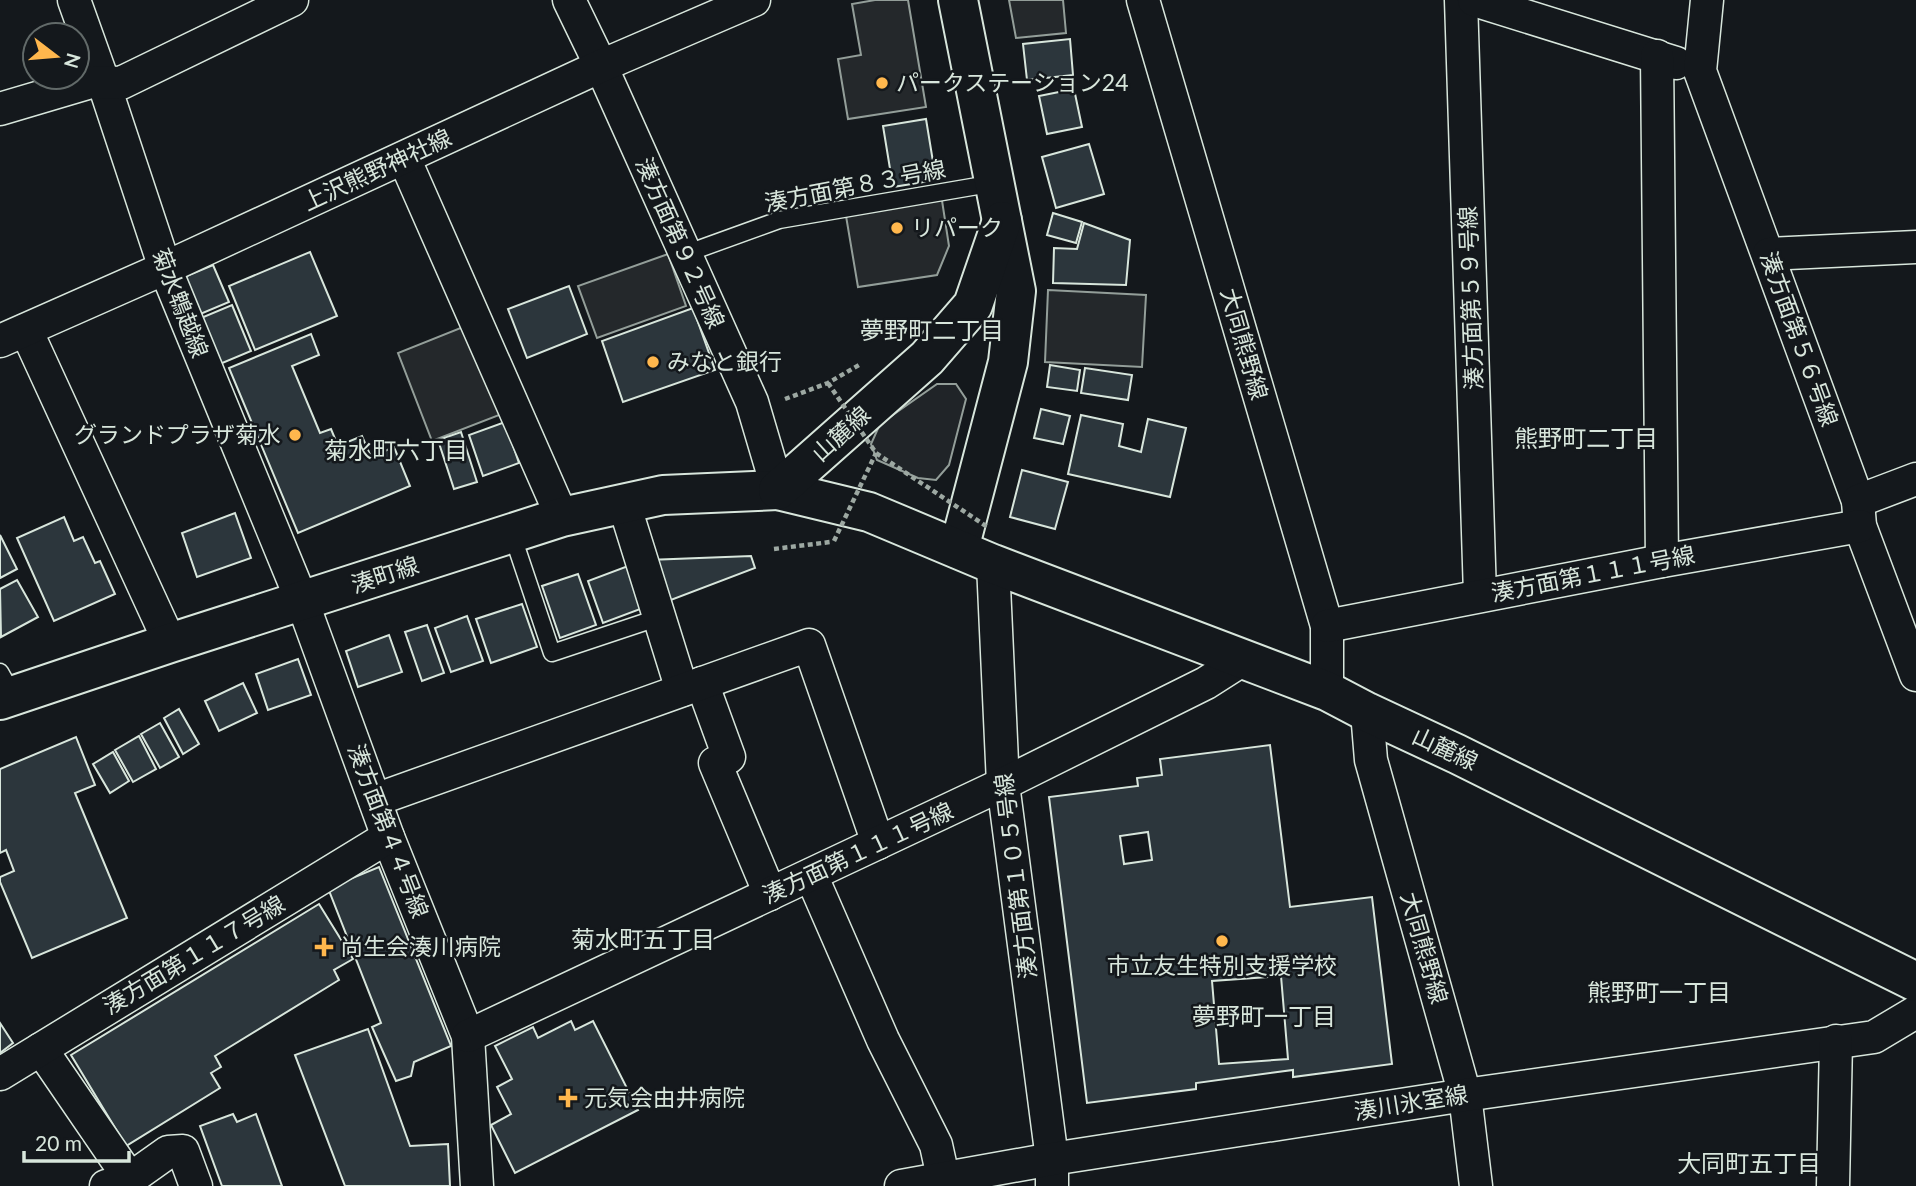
<svg xmlns="http://www.w3.org/2000/svg" width="1916" height="1186" font-family="Lato,'Noto Sans JP',sans-serif">
  <rect width="100%" height="100%" fill="#14181c"/>
  <polygon fill="#202428" stroke="#939e99" stroke-width="2" points="937,384 956,384 966,399 949,465 936,480 918,478 877,460 871,444 880,424"/>
  <g fill="#24282b" stroke="#939e99" stroke-width="2">
    <polygon points="875,0 908,0 926,107 848,119 838,59 861,55 852,4"/>
    <polygon points="1009,0 1063,0 1066,33 1016,38"/>
    <polygon points="941,194 949,246 937,275 858,287 845,210"/>
    <polygon points="668,254 686,306 597,338 578,286"/>
    <polygon points="1048,290 1146,295 1142,367 1045,362"/>
    <polygon points="473,323 507,412 432,441 398,353"/>
  </g>
  <g fill="#2c363c" stroke="#d8e6dc" stroke-width="2" fill-rule="evenodd">
    <polygon points="1070,39 1073,75 1027,80 1023,44"/>
    <polygon points="1074,89 1082,127 1047,134 1039,96"/>
    <polygon points="926,119 936,180 893,187 883,126"/>
    <polygon points="1089,144 1104,194 1056,208 1042,157"/>
    <polygon points="1053,213 1082,222 1076,243 1047,235"/>
    <polygon points="1084,223 1130,240 1126,285 1053,283 1054,248 1077,249"/>
    <polygon points="310,252 337,316 255,350 229,286"/>
    <polygon points="213,265 229,302 198,315 182,278"/>
    <polygon points="569,286 587,334 527,358 508,309"/>
    <polygon points="232,305 251,351 220,364 201,318"/>
    <polygon points="693,308 715,370 623,402 602,341"/>
    <polygon points="311,334 319,355 292,366 320,433 331,429 338,446 362,436 371,457 394,447 410,486 298,533 229,368"/>
    <polygon points="1050,365 1080,370 1077,391 1047,387"/>
    <polygon points="1085,368 1132,375 1128,400 1081,393"/>
    <polygon points="1041,409 1070,416 1063,444 1034,438"/>
    <polygon points="1081,415 1123,424 1119,446 1141,452 1148,419 1186,428 1170,497 1068,474"/>
    <polygon points="505,422 519,463 483,476 469,435"/>
    <polygon points="461,432 477,482 454,489 438,440"/>
    <polygon points="1022,470 1068,482 1055,529 1010,517"/>
    <polygon points="235,513 251,558 197,577 182,533"/>
    <polygon points="64,517 74,541 83,537 95,563 100,561 115,594 54,621 17,538"/>
    <polygon points="0,535 17,569 0,578"/>
    <polygon points="751,556 755,568 663,603 648,560"/>
    <polygon points="628,566 643,608 603,623 588,581"/>
    <polygon points="578,574 596,625 560,638 542,586"/>
    <polygon points="17,580 38,617 1,637 0,589"/>
    <polygon points="522,604 537,647 491,663 476,619"/>
    <polygon points="467,616 483,661 451,672 435,628"/>
    <polygon points="427,625 444,673 422,681 405,632"/>
    <polygon points="389,635 402,672 358,687 346,651"/>
    <polygon points="298,659 311,695 268,710 256,674"/>
    <polygon points="243,683 257,713 219,731 205,701"/>
    <polygon points="179,709 199,744 183,754 164,718"/>
    <polygon points="160,723 179,757 160,768 141,734"/>
    <polygon points="139,736 156,769 133,782 115,750"/>
    <polygon points="76,737 95,785 75,793 127,918 32,958 0,882 0,877 14,871 6,850 0,853 0,769"/>
    <path d="M1270,745l20,162 82,-10 20,167 -99,13v-7l-97,13v6l-109,14 -38,-306 89,-11 -1,-8 25,-3 -2,-16zM1148,832l4,28 -28,4 -4,-28zM1281,976l7,83 -69,5 -7,-83z"/>
    <polygon points="113,752 129,781 110,793 93,764"/>
    <polygon points="379,867 451,1046 414,1062 411,1076 396,1081 372,1027 381,1023 328,888"/>
    <polygon points="319,904 353,959 334,970 339,980 215,1056 221,1067 211,1073 220,1088 126,1146 71,1055"/>
    <polygon points="571,1021 575,1030 593,1021 638,1110 515,1173 491,1125 511,1114 497,1087 512,1079 495,1046 533,1027 538,1038"/>
    <polygon points="0,1023 13,1043 0,1053"/>
    <polygon points="368,1029 410,1146 448,1144 450,1186 345,1186 295,1055"/>
    <polygon points="233,1114 237,1122 256,1114 282,1186 222,1186 200,1126"/>
  </g>
  <g fill="none" stroke-linecap="round" stroke-linejoin="round">
    <g stroke="#d8e6dc" stroke-width="19">
      <g id="service">
        <polyline points="685,254 779,220 995,183"/>
        <polyline points="512,534 552,653 660,617"/>
        <polyline points="0,672 13,695"/>
      </g>
    </g>
    <g stroke="#d8e6dc" stroke-width="35">
      <g id="minor">
        <polyline points="74,0 104,84 165,268 302,601 388,837 468,1036 477,1186"/>
        <polyline points="569,0 601,66 752,402 778,490"/>
        <polyline points="1143,0 1327,626 1327,691"/>
        <polyline points="1461,0 1480,595"/>
        <polyline points="1474,0 1676,63"/>
        <polyline points="1707,0 1700,71 1858,501 1860,526 1916,675"/>
        <polyline points="1657,56 1662,561"/>
        <polyline points="0,109 91,82 121,83 292,0"/>
        <polyline points="404,158 562,517"/>
        <polyline points="1769,254 1916,247"/>
        <polyline points="26,330 170,643"/>
        <polyline points="0,341 165,268 601,66 754,0"/>
        <polyline points="1858,501 1916,479"/>
        <polyline points="624,504 682,690"/>
        <polyline points="993,564 1003,784 1052,1159 1052,1186"/>
        <polyline points="1327,626 1662,561 1860,526"/>
        <polyline points="702,683 729,757 715,763 770,894"/>
        <polyline points="1367,712 1371,760 1465,1095 1476,1186"/>
        <polyline points="375,800 809,645 878,843"/>
        <polyline points="811,875 883,1040 936,1145 943,1177"/>
        <polyline points="468,1036 1003,784 1206,683 1242,660"/>
        <polyline points="41,1049 130,1179"/>
        <polyline points="0,1074 388,837"/>
        <polyline points="106,1186 130,1179 168,1152 183,1151 196,1186"/>
        <polyline points="901,1186 1052,1159 1465,1095 1874,1037 1916,1012"/>
        <polyline points="1833,1186 1836,1041"/>
      </g>
    </g>
    <g stroke="#d8e6dc" stroke-width="42">
      <polyline id="tertiary" points="0,700 170,643 562,517 663,495 778,490"/>
    </g>
    <g stroke="#d8e6dc" stroke-width="42">
      <g id="primary">
        <polyline points="958,0 1016,291 1008,362 959,549"/>
        <polyline points="778,490 869,512 993,564 1327,691 1367,712 1457,754 1916,982"/>
        <polyline points="778,490 927,358 973,305 1002,221"/>
      </g>
    </g>
    <g stroke="#9da8a2" stroke-width="4.5" stroke-dasharray="5 3.5" stroke-linecap="butt">
      <polyline points="785,399 828,383 859,365"/>
      <polyline points="774,549 830,542"/>
    </g>
    <use href="#service" stroke="#14181c" stroke-width="16"/>
    <use href="#minor" stroke="#14181c" stroke-width="32"/>
    <use href="#tertiary" stroke="#14181c" stroke-width="38"/>
    <use href="#primary" stroke="#14181c" stroke-width="38"/>
    <g stroke="#9da8a2" stroke-width="4.5" stroke-dasharray="5 3.5" stroke-linecap="butt">
      <polyline points="828,383 876,453 989,528"/>
      <polyline points="834,541 876,453"/>
    </g>
  </g>
  <g fill="#ffb74d" stroke="#14181c" stroke-width="2.5">
    <circle cx="882" cy="83" r="7"/>
    <circle cx="897" cy="228" r="7"/>
    <circle cx="653" cy="362" r="7"/>
    <circle cx="295" cy="435" r="7"/>
    <circle cx="1222" cy="941" r="7"/>
    <path d="M320.5 936.5h7v7h7v7h-7v7h-7v-7h-7v-7h7z"/>
    <path d="M564.5 1087.5h7v7h7v7h-7v7h-7v-7h-7v-7h7z"/>
  </g>
  <g text-anchor="middle" stroke-width="5" stroke-linejoin="round" paint-order="stroke">
    <g font-size="23" fill="#d8e6dc" stroke="#14181c" text-anchor="start">
      <text x="896" y="91">パークステーション24</text>
      <text x="911" y="236">リパーク</text>
      <text x="667" y="370">みなと銀行</text>
      <text x="281" y="443" text-anchor="end">グランドプラザ菊水</text>
      <text x="340" y="955">尚生会湊川病院</text>
      <text x="1222" y="974" text-anchor="middle">市立友生特別支援学校</text>
      <text x="584" y="1106">元気会由井病院</text>
    </g>
    <g font-size="23" fill="#d8e6dc" stroke="#14181c">
      <text transform="translate(377 170) rotate(-25)" y="8">上沢熊野神社線</text>
      <text transform="translate(855 186) rotate(-11)" y="8">湊方面第８３号線</text>
      <text transform="translate(680 243) rotate(66)" y="8">湊方面第９２号線</text>
      <text transform="translate(1471 298) rotate(-92)" y="8">湊方面第５９号線</text>
      <text transform="translate(180 303) rotate(69)" y="8">菊水鵯越線</text>
      <text transform="translate(1799 339) rotate(70)" y="8">湊方面第５６号線</text>
      <text transform="translate(1244 344) rotate(74)" y="8">大同熊野線</text>
      <text transform="translate(841 434) rotate(-42)" y="8">山麓線</text>
      <text transform="translate(1593 574) rotate(-11)" y="8">湊方面第１１１号線</text>
      <text transform="translate(385 575) rotate(-18)" y="8">湊町線</text>
      <text transform="translate(1445 749) rotate(25)" y="8">山麓線</text>
      <text transform="translate(388 831) rotate(69)" y="8">湊方面第４４号線</text>
      <text transform="translate(858 853) rotate(-25)" y="8">湊方面第１１１号線</text>
      <text transform="translate(1016 876) rotate(-97)" y="8">湊方面第１０５号線</text>
      <text transform="translate(1424 948) rotate(74)" y="8">大同熊野線</text>
      <text transform="translate(194 955) rotate(-31)" y="8">湊方面第１１７号線</text>
      <text transform="translate(1411 1103) rotate(-9)" y="8">湊川氷室線</text>
    </g>
    <g font-size="24" fill="#d8e6dc" stroke="#14181c">
      <text x="932" y="339">夢野町二丁目</text>
      <text x="1586" y="447">熊野町二丁目</text>
      <text x="396" y="459">菊水町六丁目</text>
      <text x="643" y="948">菊水町五丁目</text>
      <text x="1659" y="1001">熊野町一丁目</text>
      <text x="1264" y="1025">夢野町一丁目</text>
      <text x="1749" y="1172">大同町五丁目</text>
    </g>
  </g>
  <g transform="translate(56 56) rotate(106)"><circle r="33" fill="#14181c" stroke="#626a69" stroke-width="2"/>
  <path d="M0-5L12 26L0 18L-12 26Z" fill="#ffb74d"/>
  <text y="-10" font-size="19" font-weight="bold" text-anchor="middle" fill="#d8e6dc">N</text>
  </g>
  <path d="M24 1151v10h105v-10" fill="none" stroke="#d8e6dc" stroke-width="3.5"/>
  <text x="35" y="1151" font-size="21" fill="#d8e6dc" stroke="#14181c" stroke-width="5" paint-order="stroke">20 m</text>
</svg>
